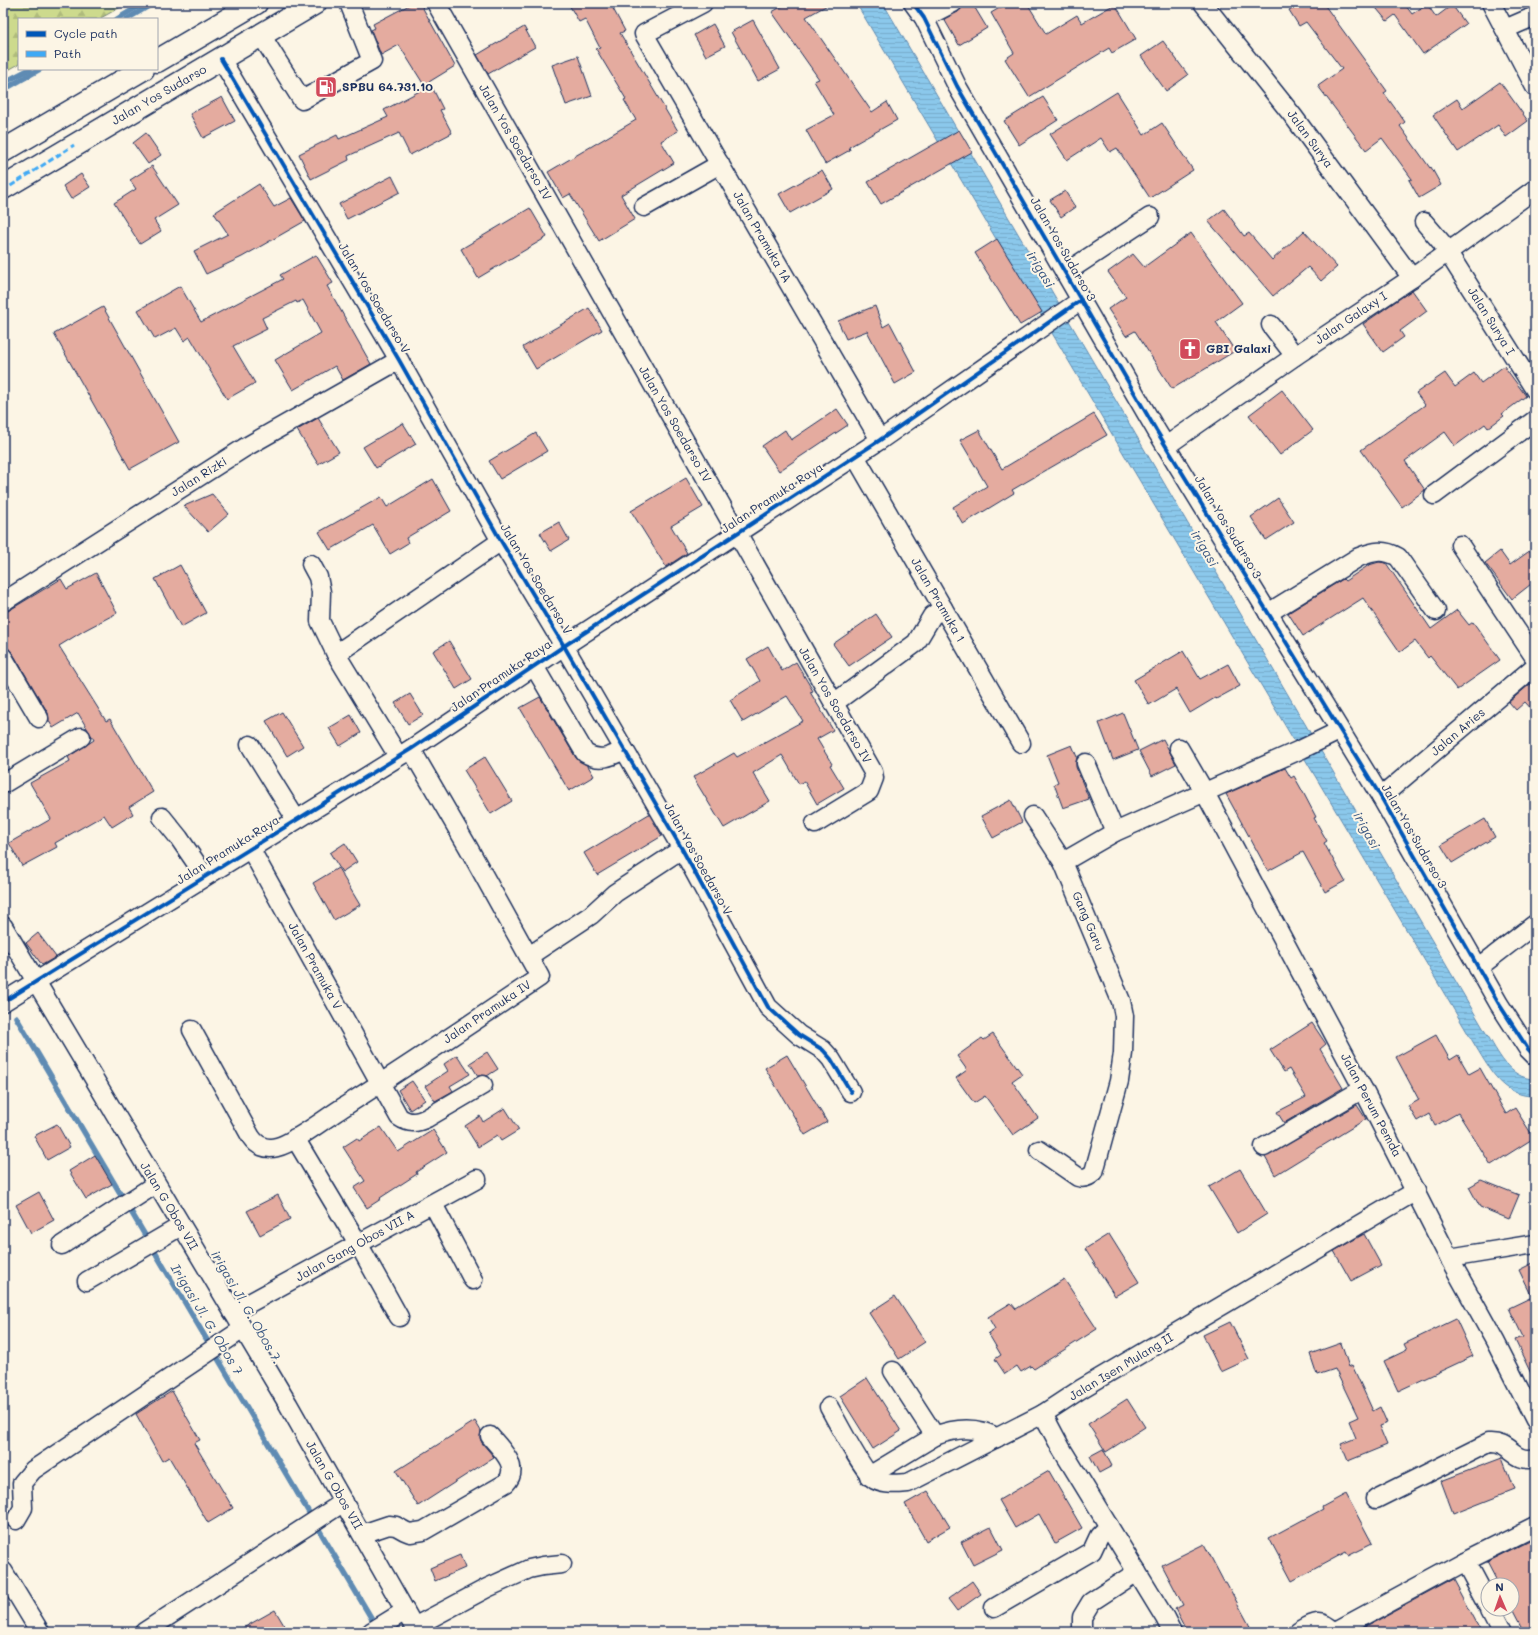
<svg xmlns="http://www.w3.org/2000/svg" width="1538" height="1635" font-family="Mali,sans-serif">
  <defs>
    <pattern id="forest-firs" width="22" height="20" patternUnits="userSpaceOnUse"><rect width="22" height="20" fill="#cdda8d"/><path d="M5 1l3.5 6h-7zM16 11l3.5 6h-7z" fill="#afbb7c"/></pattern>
    <pattern id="water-rules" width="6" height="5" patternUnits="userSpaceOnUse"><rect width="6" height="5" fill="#8bc8eb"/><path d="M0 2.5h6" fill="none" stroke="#77accc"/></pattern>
  </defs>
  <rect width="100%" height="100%" fill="#fcf5e5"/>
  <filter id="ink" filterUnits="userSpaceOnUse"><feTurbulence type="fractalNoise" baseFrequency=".025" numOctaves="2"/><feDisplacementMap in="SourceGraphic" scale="8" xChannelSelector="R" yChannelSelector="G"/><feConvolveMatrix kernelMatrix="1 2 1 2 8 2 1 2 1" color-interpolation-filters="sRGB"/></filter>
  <g filter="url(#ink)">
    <polygon fill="url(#forest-firs)" stroke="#748476" points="3,3 128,3 99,19 19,19 19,64 3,73"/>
    <path fill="url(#water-rules)" stroke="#5e8bb3" d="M856,3h27l603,1030c12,19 23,46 49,46v17c-31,1 -45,-26 -59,-49z"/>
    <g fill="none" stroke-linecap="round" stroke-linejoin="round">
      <g stroke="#5e8bb3" stroke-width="5.5">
        <polyline points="117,19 144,3"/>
        <polyline points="127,19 154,3"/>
        <polyline points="3,83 30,69"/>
        <polyline points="3,90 40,69"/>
        <polyline points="16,1017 376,1626"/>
      </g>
    </g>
    <g fill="#e4ab9f" stroke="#1b2f5e">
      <polygon points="413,3 420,3 455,66 424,85 399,45 381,55 371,30 375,28 373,24"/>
      <polygon points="568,3 610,3 625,31 620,33 678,131 661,141 674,163 621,195 635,219 599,241 570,194 563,198 548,172 636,120 624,100 626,99 596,49 600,48 585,19 579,22"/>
      <polygon points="788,3 831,3 806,17 872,112 887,102 897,120 849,147 850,150 825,164 806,130 834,115 814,81 819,79 772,12"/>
      <polygon points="967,3 972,3 987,28 959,45 944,19 958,12 963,6"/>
      <polygon points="1008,3 1027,3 1046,34 1077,15 1082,23 1115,4 1136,39 1112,53 1109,48 1029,97 1005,59 1014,53 991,13"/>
      <polygon points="1300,3 1323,3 1387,91 1384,93 1405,122 1400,126 1430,168 1431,167 1441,185 1419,198 1409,180 1412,179 1382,138 1366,150 1318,86 1342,69 1306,22 1299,26 1289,10"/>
      <polygon points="1372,3 1410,3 1406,6 1412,14 1427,4 1436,17 1452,5 1466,24 1423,54 1395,15 1387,21"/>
      <polygon points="753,20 780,69 758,81 731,32"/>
      <polygon points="713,24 725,46 706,56 694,35"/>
      <polygon points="524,27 535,47 488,74 477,55"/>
      <polygon points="1163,41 1188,75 1166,91 1141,56"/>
      <polygon points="578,56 592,96 566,105 552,65"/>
      <polygon points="1500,82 1528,121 1506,137 1498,125 1458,152 1433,115 1457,99 1463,108"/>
      <polygon points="431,85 443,109 440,110 452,133 410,155 399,133 348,156 349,160 311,179 299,154 337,135 339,139 388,117 384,110"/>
      <polygon points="1117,92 1144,135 1162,123 1193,170 1150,198 1117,148 1110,152 1101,138 1067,160 1050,134"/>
      <polygon points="222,97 235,121 203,138 190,114"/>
      <polygon points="1043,97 1058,120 1019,145 1004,121"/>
      <polygon points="959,130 972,152 881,204 868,182"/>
      <polygon points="146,133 161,155 148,164 133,143"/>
      <polygon points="152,166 178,205 154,220 161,231 140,244 114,203 136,189 130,180"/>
      <polygon points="822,170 833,189 790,213 779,194"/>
      <polygon points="81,174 90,187 71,199 63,186"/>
      <polygon points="392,176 400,192 347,219 339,204"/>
      <polygon points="259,184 274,207 291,198 305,221 242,257 206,274 194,251 228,234 214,213"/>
      <polygon points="1065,191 1075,207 1061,217 1050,200"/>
      <polygon points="530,208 547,237 478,278 461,249"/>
      <polygon points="1224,209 1244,236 1249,233 1272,260 1304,231 1337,267 1321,281 1308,267 1273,296 1208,221"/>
      <polygon points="1191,233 1242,303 1216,322 1235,351 1172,389 1135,331 1126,336 1108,309 1126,297 1108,272 1133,254 1144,267"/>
      <polygon points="997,239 1042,312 1020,325 975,253"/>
      <polygon points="316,255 333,283 327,286 371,364 343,380 335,366 293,390 275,360 321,333 303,300 297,303 296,301 262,318 267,329 233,346 255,383 227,399 190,337 184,341 176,328 155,339 138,310 180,286 201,322 283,279 280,275"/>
      <polygon points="1412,290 1427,311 1400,331 1404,337 1383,352 1363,324"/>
      <polygon points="875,306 883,327 890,323 916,372 895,384 867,331 846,339 838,321"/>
      <polygon points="103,307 179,442 130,469 54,334"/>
      <polygon points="589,308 602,330 536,369 523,347"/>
      <polygon points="1504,366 1526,396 1502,414 1504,416 1488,428 1485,424 1455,446 1445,432 1405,461 1425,490 1402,507 1361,450 1425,405 1416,393 1445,373 1455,387 1474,373 1481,383"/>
      <polygon points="1282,390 1313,430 1280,455 1249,415"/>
      <polygon points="837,409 848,425 779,471 762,446 785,430 791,440"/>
      <polygon points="1094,414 1107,435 1012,490 1014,493 963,524 953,507 987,486 960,440 979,430 1002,469"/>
      <polygon points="318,418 339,452 318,464 297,430"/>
      <polygon points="403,423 416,444 376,468 363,447"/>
      <polygon points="536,433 547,451 500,479 489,461"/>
      <polygon points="686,478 703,507 671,526 687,553 666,567 631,511"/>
      <polygon points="433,479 451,511 406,538 408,543 390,554 373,525 330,550 319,532 381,497 387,507"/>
      <polygon points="212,494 229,514 208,532 184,506"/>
      <polygon points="1278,498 1294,522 1266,540 1251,517"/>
      <polygon points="559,522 569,540 551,551 540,533"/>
      <polygon points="1535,547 1535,581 1512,599 1485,563 1500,551 1510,565"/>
      <polygon points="1379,562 1386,563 1431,629 1457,610 1469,625 1473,622 1500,660 1457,690 1430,656 1428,658 1415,641 1400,652 1363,598 1303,636 1288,613 1343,579 1345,581 1369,565"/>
      <polygon points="180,565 206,613 181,627 155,579"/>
      <polygon points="96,573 117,613 85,630 59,646 106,721 110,719 153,792 129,807 133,814 112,827 104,815 55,843 57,847 22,866 9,843 51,819 30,783 70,761 68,757 94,740 78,713 53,728 49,721 48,713 12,652 8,648 3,647 3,614 61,579 67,589"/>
      <polygon points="876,614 892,637 849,666 833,644"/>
      <polygon points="449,641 472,679 456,689 433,651"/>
      <polygon points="768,646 782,671 796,662 813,691 810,692 833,730 817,739 832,764 830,765 844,788 817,804 804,781 799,784 782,755 753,773 770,801 724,828 693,777 734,753 737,757 803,721 787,696 743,722 730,700 760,681 747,659"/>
      <polygon points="1183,651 1200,679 1228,664 1240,686 1216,699 1215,698 1190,713 1176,689 1149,705 1134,680"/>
      <polygon points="1530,684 1535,690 1535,713 1525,702 1516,710 1509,702"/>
      <polygon points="410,694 423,715 408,724 395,703"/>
      <polygon points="540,697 576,758 588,766 594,776 569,791 520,708"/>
      <polygon points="282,712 303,746 287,756 266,721"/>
      <polygon points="1123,713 1138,750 1113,760 1099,723"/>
      <polygon points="351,715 361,733 340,746 329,728"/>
      <polygon points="1163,739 1176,764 1152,776 1139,751"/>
      <polygon points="1072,745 1077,757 1076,762 1076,767 1089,799 1063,808 1054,784 1058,782 1047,755"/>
      <polygon points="485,757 512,801 491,814 464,770"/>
      <polygon points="1285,768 1291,778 1294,776 1304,794 1316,817 1314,818 1327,841 1324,843 1345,881 1325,892 1303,852 1268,871 1226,794"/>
      <polygon points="1011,800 1022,822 993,838 981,816"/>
      <polygon points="649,814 662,836 597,875 584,853"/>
      <polygon points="1485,819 1495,837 1452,863 1441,845"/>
      <polygon points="345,843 357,862 342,872 330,853"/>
      <polygon points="338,868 360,905 334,920 313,883"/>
      <polygon points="38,933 56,957 42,965 26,943"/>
      <polygon points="1312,1023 1326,1044 1320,1049 1343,1088 1284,1123 1277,1112 1306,1097 1289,1069 1284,1072 1270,1050"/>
      <polygon points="993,1034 1022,1074 1012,1081 1038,1118 1013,1135 985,1096 974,1103 956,1078 967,1070 957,1056 982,1038 984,1040"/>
      <polygon points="1436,1035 1450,1060 1458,1055 1469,1074 1480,1068 1506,1114 1515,1108 1534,1138 1491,1165 1458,1113 1435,1126 1429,1114 1417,1121 1408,1106 1419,1100 1396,1057"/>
      <polygon points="487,1052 498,1069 487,1076 478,1076 470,1063"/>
      <polygon points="457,1055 470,1074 450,1086 453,1091 435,1101 425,1086 448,1071 444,1064"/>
      <polygon points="787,1055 827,1122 805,1135 765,1068"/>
      <polygon points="412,1081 425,1100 410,1110 398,1090"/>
      <polygon points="1357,1105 1366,1119 1275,1175 1265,1157"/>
      <polygon points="505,1108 519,1130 501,1141 497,1135 478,1147 465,1126 480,1116 483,1122"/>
      <polygon points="57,1124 70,1147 47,1160 34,1136"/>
      <polygon points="381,1127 398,1152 433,1130 447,1152 416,1172 417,1174 380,1198 381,1199 367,1208 354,1188 365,1181 343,1147 357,1138 359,1141"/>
      <polygon points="95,1155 112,1184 86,1199 69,1171"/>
      <polygon points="1240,1169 1267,1214 1237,1233 1209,1187"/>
      <polygon points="1481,1180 1519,1195 1509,1219 1480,1207 1469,1187"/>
      <polygon points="39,1192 54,1220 31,1233 16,1205"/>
      <polygon points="278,1195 290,1219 260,1235 247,1211"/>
      <polygon points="1109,1234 1139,1282 1115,1296 1085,1249"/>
      <polygon points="1364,1234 1381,1265 1351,1281 1334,1251"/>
      <polygon points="1535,1262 1535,1382 1515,1340 1523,1337 1509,1308 1532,1297 1519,1270"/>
      <polygon points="1064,1279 1097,1329 1034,1369 1031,1366 1021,1372 1017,1366 1005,1374 995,1359 1001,1355 988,1333 995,1329 988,1317 1011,1303 1016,1309"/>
      <polygon points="895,1296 925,1342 899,1359 869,1313"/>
      <polygon points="1456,1319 1473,1356 1398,1391 1384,1361 1407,1350 1404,1344"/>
      <polygon points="1230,1322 1249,1359 1221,1372 1203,1335"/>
      <polygon points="1341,1343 1349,1367 1352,1365 1373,1411 1380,1407 1387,1423 1379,1426 1387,1445 1348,1461 1341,1444 1356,1438 1349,1421 1358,1417 1335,1369 1317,1375 1310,1354"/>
      <polygon points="867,1378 901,1431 873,1449 840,1396"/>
      <polygon points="172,1391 200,1440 194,1443 233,1508 208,1523 169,1457 162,1461 136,1414"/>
      <polygon points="1127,1399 1145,1427 1106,1452 1088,1424"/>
      <polygon points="475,1421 481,1431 480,1438 482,1443 494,1457 418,1506 396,1471"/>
      <polygon points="1103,1449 1112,1466 1099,1473 1090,1456"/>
      <polygon points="1502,1458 1514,1489 1453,1513 1441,1481"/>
      <polygon points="1049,1471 1082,1528 1055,1543 1039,1514 1015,1528 999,1500"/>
      <polygon points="928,1491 950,1527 926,1541 905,1504"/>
      <polygon points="1346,1494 1372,1543 1348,1555 1346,1552 1292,1581 1269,1538 1323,1509 1322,1507"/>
      <polygon points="991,1527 1003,1550 973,1565 961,1542"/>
      <polygon points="1535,1538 1535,1632 1524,1632 1512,1609 1512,1585 1498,1585 1486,1562"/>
      <polygon points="1204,1544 1224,1582 1226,1582 1253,1632 1187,1632 1175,1609 1183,1605 1162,1565"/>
      <polygon points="460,1555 465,1568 435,1581 430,1568"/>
      <polygon points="1454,1579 1482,1632 1356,1632"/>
      <polygon points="972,1581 981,1594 957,1611 948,1599"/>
      <polygon points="275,1610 288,1632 236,1632"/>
    </g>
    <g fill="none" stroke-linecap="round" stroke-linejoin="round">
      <g stroke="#1b2f5e" stroke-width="21">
        <g id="minor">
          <polyline points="436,3 873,772 874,778 869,791 815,824"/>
          <polyline points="703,3 644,34 880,440"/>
          <polyline points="913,3 924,18 957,86 1156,430 1381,797 1499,1004 1528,1049 1535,1056"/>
          <polyline points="1203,3 1293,116 1412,278"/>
          <polyline points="1491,3 1535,87"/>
          <polyline points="924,18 953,3"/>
          <polyline points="1505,29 1535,16"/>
          <polyline points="261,35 302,100 372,61 349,3"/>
          <polyline points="221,59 399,360 501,541 564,646 682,849 768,1007 799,1035 823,1050 831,1059 851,1092"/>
          <polyline points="644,207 720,164"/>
          <polyline points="1424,222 1442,243 1535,390"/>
          <polyline points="1065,273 1150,217"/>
          <polyline points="1271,325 1295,356"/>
          <polyline points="1166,446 1295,356 1412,278 1535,189"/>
          <polyline points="855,456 1021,743"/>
          <polyline points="1434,495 1535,420"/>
          <polyline points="1460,545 1535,658"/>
          <polyline points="311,564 318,577 321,592 320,621 336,654"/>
          <polyline points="3,602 244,448 399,360"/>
          <path d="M1268,613l91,-56c15,-6 25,-8 39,0l38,54"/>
          <polyline points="3,657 39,718"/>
          <path d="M534,666l51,87c15,9 25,4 39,-3"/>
          <polyline points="834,703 916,643 932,616 943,608"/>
          <polyline points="250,745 296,819"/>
          <polyline points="1179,748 1204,791 1363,1089 1449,1258 1495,1341 1535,1420"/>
          <polyline points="398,756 336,654 501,541"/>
          <polyline points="1086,763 1115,832"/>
          <polyline points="3,784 81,737"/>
          <polyline points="1381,797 1535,666"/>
          <polyline points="1033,816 1063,862"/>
          <polyline points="162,817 179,838 205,876"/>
          <path d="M250,848l149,269c10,7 18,6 28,1l56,-33"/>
          <polyline points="3,926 288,1404 417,1632"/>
          <polyline points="529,956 591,915 615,893 682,849"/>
          <polyline points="1478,968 1535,924"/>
          <polyline points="3,1002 411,749 564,646 880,440 1081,300"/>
          <path d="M192,1030l59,107c6,9 15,13 26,10 17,-4 49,-29 65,-39 67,-43 133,-87 198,-131l-72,-130 -57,-98"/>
          <polyline points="295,1138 359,1245 399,1317"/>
          <polyline points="1264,1147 1363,1089"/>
          <path d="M1039,1150l39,27c7,2 11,0 16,-5l25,-91 4,-28 1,-37 -3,-15 -58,-139 52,-30 187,-83 37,-18"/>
          <polyline points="433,1204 473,1280"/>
          <polyline points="62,1245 156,1184"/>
          <polyline points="1449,1258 1535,1244"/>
          <polyline points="87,1281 181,1226"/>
          <polyline points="233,1312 477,1179"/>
          <path d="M893,1371l42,65c20,-8 43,-10 62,2"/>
          <path d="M829,1407c7,13 36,68 46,73 10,5 22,4 33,3l135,-69"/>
          <polyline points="869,1476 935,1436"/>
          <path d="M1376,1499l112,-56c23,-2 26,21 47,15"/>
          <polyline points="16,1520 23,1508 22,1483 33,1470 243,1329"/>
          <path d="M362,1534l27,-9 7,1 9,5 5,2 13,-2 83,-48c15,-16 -5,-34 -16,-47"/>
          <polyline points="1465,1561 1488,1604"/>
          <polyline points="3,1571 40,1632"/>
          <polyline points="994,1608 1092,1551 1099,1536 1109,1526"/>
          <polyline points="1490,1609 1502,1632"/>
          <polyline points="414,1627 487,1588 529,1569 543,1566 562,1564"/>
          <polyline points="144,1632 344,1502"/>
          <polyline points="371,1632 405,1611"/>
          <polyline points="1082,1632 1082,1617 1091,1602 1137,1572"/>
          <polyline points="1172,1632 1165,1618 1061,1448 1043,1414 1081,1389 1416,1191"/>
          <path d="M1298,1632c14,-8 22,-15 35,-1"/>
          <polyline points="1334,1632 1465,1561 1535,1526"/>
        </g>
      </g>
      <g stroke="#1b2f5e" stroke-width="25">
        <g id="major">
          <polyline points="157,61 256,3"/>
          <polyline points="3,151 143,69"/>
          <polyline points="3,188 315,3"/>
        </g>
      </g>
      <use href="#minor" stroke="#fcf5e5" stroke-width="18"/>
      <use href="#major" stroke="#fcf5e5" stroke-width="22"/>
      <polyline stroke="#3fa9f5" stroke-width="3" stroke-dasharray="6 3" stroke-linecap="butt" points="3,191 74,145"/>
      <g stroke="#fcf5e5" stroke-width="6">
        <g id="cycleway">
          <polyline points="913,3 924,18 957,86 1156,430 1381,797 1499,1004 1528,1049 1535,1056"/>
          <polyline points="221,59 399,360 501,541 564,646 682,849 768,1007 799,1035 823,1050 831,1059 851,1092"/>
          <polyline points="3,1002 411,749 564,646 880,440 1081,300"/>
        </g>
      </g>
      <use href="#cycleway" stroke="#0057b8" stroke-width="4"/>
    </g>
  </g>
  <defs>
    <g id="fuel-square" transform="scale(1.15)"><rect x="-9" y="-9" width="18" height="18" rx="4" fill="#d1495b" stroke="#fcf5e5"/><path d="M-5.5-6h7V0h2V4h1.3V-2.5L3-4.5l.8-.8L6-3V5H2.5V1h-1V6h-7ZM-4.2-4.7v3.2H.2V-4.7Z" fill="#fff"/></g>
    <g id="church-square" transform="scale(1.15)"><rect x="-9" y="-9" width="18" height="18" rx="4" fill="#d1495b" stroke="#fcf5e5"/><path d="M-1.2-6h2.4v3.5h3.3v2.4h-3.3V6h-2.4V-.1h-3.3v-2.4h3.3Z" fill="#fff"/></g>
  </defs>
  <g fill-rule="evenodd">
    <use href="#fuel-square" x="326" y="87"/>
    <use href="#church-square" x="1190" y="349"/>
  </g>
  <g text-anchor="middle" stroke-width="4" stroke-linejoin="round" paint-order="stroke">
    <g font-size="12" font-weight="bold" fill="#1b2f5e" stroke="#fcf5e5" text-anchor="start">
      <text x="342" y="91">SPBU 64.731.10</text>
      <text x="1206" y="353">GBI Galaxi</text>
    </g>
    <g font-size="12" fill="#1b2f5e" stroke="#fcf5e5">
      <text transform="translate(159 95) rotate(-30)" y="4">Jalan Yos Sudarso</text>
      <text transform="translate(1310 139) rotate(54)" y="4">Jalan Surya</text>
      <text transform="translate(515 142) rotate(60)" y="4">Jalan Yos Soedarso IV</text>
      <text transform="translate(762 237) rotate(60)" y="4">Jalan Pramuka 1A</text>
      <text transform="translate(1063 249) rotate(60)" y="4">Jalan Yos Sudarso 3</text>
      <text transform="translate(374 298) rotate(59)" y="4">Jalan Yos Soedarso V</text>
      <text transform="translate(1351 318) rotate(-34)" y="4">Jalan Galaxy I</text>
      <text transform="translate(1491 321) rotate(58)" y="4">Jalan Surya I</text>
      <text transform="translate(675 424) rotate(60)" y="4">Jalan Yos Soedarso IV</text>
      <text transform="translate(199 477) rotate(-32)" y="4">Jalan Rizki</text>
      <text transform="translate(772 498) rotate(-33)" y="4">Jalan Pramuka Raya</text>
      <text transform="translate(1228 527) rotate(59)" y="4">Jalan Yos Sudarso 3</text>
      <text transform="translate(536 579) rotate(59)" y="4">Jalan Yos Soedarso V</text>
      <text transform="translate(938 600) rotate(60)" y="4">Jalan Pramuka 1</text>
      <text transform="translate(501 676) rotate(-34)" y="4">Jalan Pramuka Raya</text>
      <text transform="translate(835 705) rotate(60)" y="4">Jalan Yos Soedarso IV</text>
      <text transform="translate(1458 732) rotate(-40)" y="4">Jalan Aries</text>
      <text transform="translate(1414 836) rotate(60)" y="4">Jalan Yos Sudarso 3</text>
      <text transform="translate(228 850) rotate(-32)" y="4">Jalan Pramuka Raya</text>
      <text transform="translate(698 859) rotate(61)" y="4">Jalan Yos Soedarso V</text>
      <text transform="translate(1088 921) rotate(67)" y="4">Gang Garu</text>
      <text transform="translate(315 966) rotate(61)" y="4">Jalan Pramuka V</text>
      <text transform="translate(487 1012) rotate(-34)" y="4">Jalan Pramuka IV</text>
      <text transform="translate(1371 1105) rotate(62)" y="4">Jalan Perum Pemda</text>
      <text transform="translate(169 1206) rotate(59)" y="4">Jalan G Obos VII</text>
      <text transform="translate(355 1246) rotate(-29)" y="4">Jalan Gang Obos VII A</text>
      <text transform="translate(1121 1367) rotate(-31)" y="4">Jalan Isen Mulang II</text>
      <text transform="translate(334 1485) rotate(60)" y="4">Jalan G Obos VII</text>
    </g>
    <g font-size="13" font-style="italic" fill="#375581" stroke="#fcf5e5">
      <text transform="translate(1041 269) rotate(58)" y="5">irigasi</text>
      <text transform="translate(1205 548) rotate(59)" y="5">irigasi</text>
      <text transform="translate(1367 830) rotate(61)" y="5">irigasi</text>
      <text transform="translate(247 1307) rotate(60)" y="5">irigasi Jl. G. Obos 7.</text>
      <text transform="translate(207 1319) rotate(59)" y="5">Irigasi Jl. G. Obos 7</text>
    </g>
  </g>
  <rect width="1538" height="1635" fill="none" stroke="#fcf5e5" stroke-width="16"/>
  <rect x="8" y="8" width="1522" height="1619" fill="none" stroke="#1b2f5e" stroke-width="1.5" filter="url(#ink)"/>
  <rect x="18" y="18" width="140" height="52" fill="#fcf5e5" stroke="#a2a6af"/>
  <rect x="26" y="31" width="20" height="6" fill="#0057b8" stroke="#a2a6af"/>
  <text x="54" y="38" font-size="12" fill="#1b2f5e">Cycle path</text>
  <rect x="26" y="51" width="20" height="6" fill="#3fa9f5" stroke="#a2a6af"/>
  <text x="54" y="58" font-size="12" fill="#1b2f5e">Path</text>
  <g transform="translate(1500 1597) rotate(358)"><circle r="19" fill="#fcf5e5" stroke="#a2a6af"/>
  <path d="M0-3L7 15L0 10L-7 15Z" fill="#d1495b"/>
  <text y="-6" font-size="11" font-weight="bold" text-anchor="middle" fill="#1b2f5e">N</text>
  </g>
</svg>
